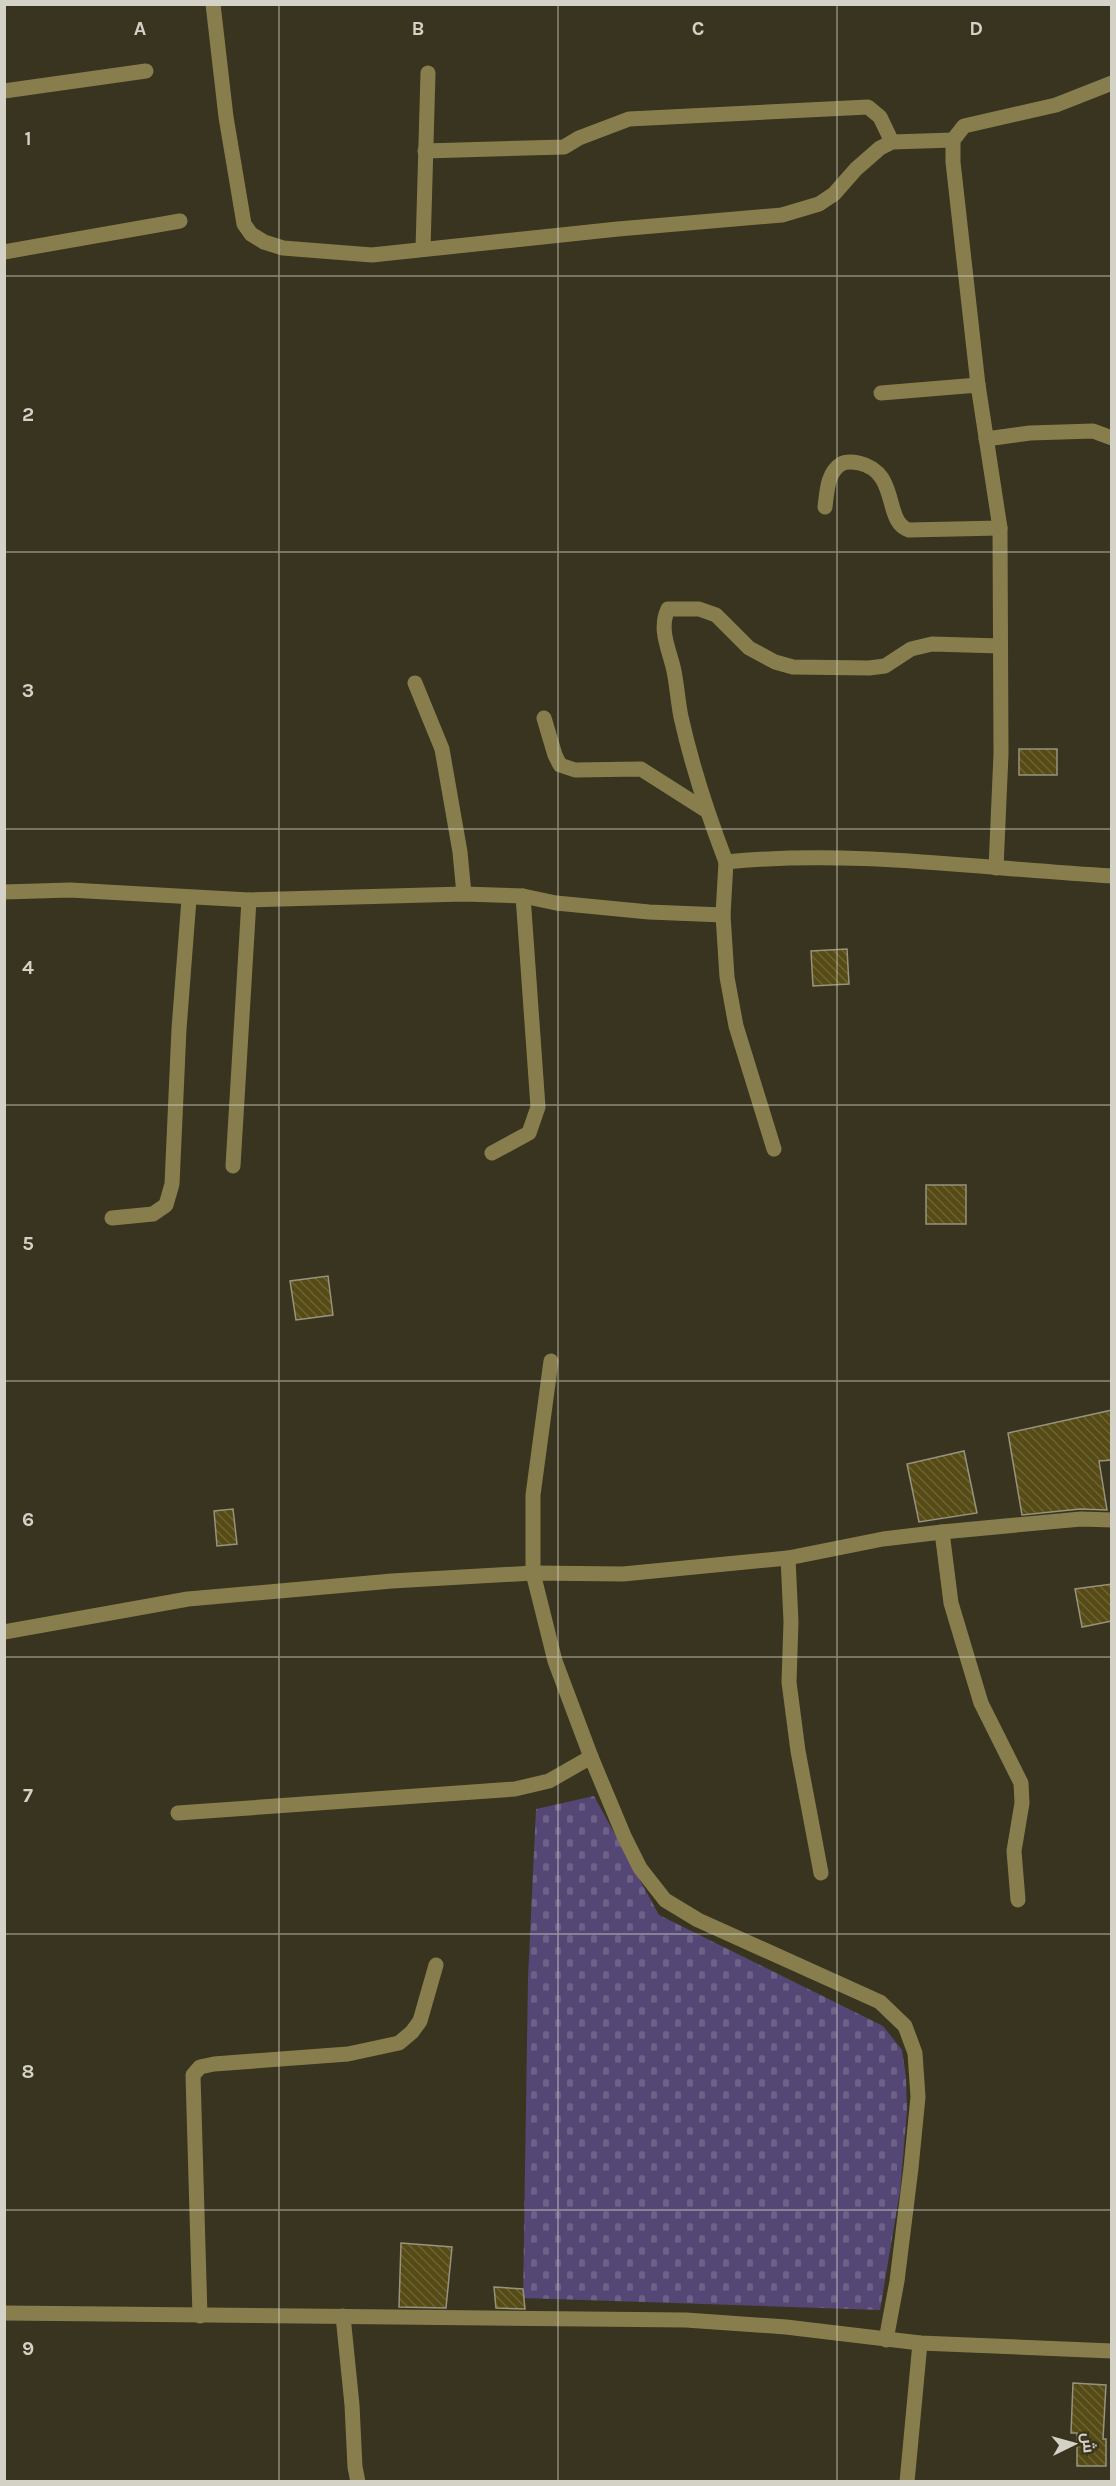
<svg xmlns="http://www.w3.org/2000/svg" width="1116" height="2486" font-family="Karla,Cairo,sans-serif">
  <defs>
    <pattern id="cemetery-stones" width="16" height="16" patternUnits="userSpaceOnUse" patternTransform="scale(1.5)"><rect width="16" height="16" fill="#554775"/><path d="M2 7V4a2 2 0 0 1 4 0v3zM10 15v-3a2 2 0 0 1 4 0v3z" fill="#6d6187"/></pattern>
    <pattern id="building-back-hatch" width="6" height="6" patternUnits="userSpaceOnUse" patternTransform="scale(1.5)"><rect width="6" height="6" fill="#564b15"/><path d="M-1 5l2 2M0 0l6 6M5-1l2 2" fill="none" stroke="#6d6436"/></pattern>
  </defs>
  <rect width="100%" height="100%" fill="#38341f"/>
  <polygon fill="url(#cemetery-stones)" points="594,1796 659,1915 883,2026 902,2050 906,2077 907,2111 900,2191 880,2310 523,2298 528,1978 536,1809"/>
  <g fill="url(#building-back-hatch)" stroke="#98937c" stroke-width="1.5">
    <rect x="1019" y="749" width="38" height="26"/>
    <polygon points="847,949 849,984 813,986 811,951"/>
    <rect x="926" y="1185" width="40" height="39"/>
    <polygon points="328,1276 333,1315 296,1320 290,1281"/>
    <polygon points="1112,1410 1112,1460 1099,1461 1107,1510 1080,1509 1022,1515 1008,1433"/>
    <polygon points="964,1451 977,1513 919,1522 907,1464"/>
    <polygon points="233,1509 237,1544 217,1546 214,1511"/>
    <polygon points="1112,1584 1112,1621 1082,1627 1075,1589"/>
    <polygon points="401,2243 452,2247 446,2308 399,2307"/>
    <polygon points="494,2287 523,2289 525,2309 496,2308"/>
    <polygon points="1073,2383 1106,2385 1103,2439 1106,2439 1106,2466 1077,2466 1077,2433 1071,2433"/>
  </g>
  <g fill="none" stroke-linecap="round" stroke-linejoin="round">
    <g stroke="#887e4d" stroke-width="15">
      <polyline points="213,4 226,117 244,224 251,234 264,242 283,248 372,255 618,229 782,215 819,204 834,194 856,169 880,148 892,142 953,140"/>
      <polyline points="4,91 146,71"/>
      <polyline points="425,151 564,147 579,138 629,119 868,107 880,117 892,142"/>
      <polyline points="423,249 428,73"/>
      <polyline points="4,252 180,221"/>
      <polyline points="881,393 978,385"/>
      <polyline points="986,439 1030,433 1093,431 1112,438"/>
      <path d="M825,507c2,-15 2,-34 16,-43 5,-3 13,-2 18,-1 41,9 24,59 50,67l91,-2"/>
      <polyline points="415,683 442,749 460,852 464,894"/>
      <polyline points="544,718 555,755 560,765 575,770 641,769 707,811"/>
      <path d="M726,862c-18,-47 -34,-96 -45,-145 -3,-15 -4,-31 -7,-46 -4,-20 -16,-41 -6,-62h31l17,6 33,33 26,14 18,5 76,1 16,-2 26,-17 21,-5 68,2"/>
      <polyline points="996,868 1001,754 1000,528 978,385 953,162 953,140 964,126 1056,105 1112,83"/>
      <path d="M4,892l66,-2 179,10 215,-6 59,2 33,7 93,9 74,3 3,-53c129,-13 257,7 386,14"/>
      <polyline points="723,915 727,977 736,1026 774,1149"/>
      <polyline points="492,1153 529,1133 538,1107 523,896"/>
      <polyline points="233,1166 249,900"/>
      <polyline points="112,1218 153,1214 166,1205 172,1184 179,1029 189,899"/>
      <polyline points="551,1361 533,1495 533,1573 555,1661 591,1757 624,1836 640,1868 665,1900 698,1920 880,2002 905,2026 915,2053 918,2097 911,2168 897,2281 886,2340"/>
      <polyline points="942,1532 951,1603 981,1703 1021,1783 1022,1803 1014,1851 1018,1900"/>
      <polyline points="788,1558 791,1622 789,1682 798,1751 821,1873"/>
      <polyline points="4,1632 188,1599 392,1581 533,1573 623,1574 788,1558 883,1539 942,1532 1081,1519 1112,1520"/>
      <polyline points="178,1813 515,1789 549,1781 591,1757"/>
      <polyline points="4,2313 686,2320 786,2327 920,2343 1112,2351"/>
      <polyline points="200,2316 193,2075 200,2067 214,2064 348,2054 399,2043 412,2032 420,2021 436,1965"/>
      <polyline points="343,2316 352,2405 355,2467 358,2482"/>
      <polyline points="907,2482 920,2343"/>
    </g>
  </g>
  <path fill="none" stroke="#d4d2c6" stroke-width="1.5" stroke-opacity="0.55" d="M279,4v2478M558,4v2478M837,4v2478M4,276h1108M4,552h1108M4,829h1108M4,1105h1108M4,1381h1108M4,1657h1108M4,1934h1108M4,2210h1108"/>
  <g font-size="20" text-anchor="middle" font-weight="bold" fill="#d4d2c6" stroke="#38341f" stroke-width="5" stroke-linejoin="round" paint-order="stroke">
    <text x="140" y="35">A</text>
    <text x="418" y="35">B</text>
    <text x="698" y="35">C</text>
    <text x="976" y="35">D</text>
    <text x="28" y="145">1</text>
    <text x="28" y="421">2</text>
    <text x="28" y="697">3</text>
    <text x="28" y="974">4</text>
    <text x="28" y="1250">5</text>
    <text x="28" y="1526">6</text>
    <text x="28" y="1802">7</text>
    <text x="28" y="2078">8</text>
    <text x="28" y="2355">9</text>
  </g>
  <rect width="1116" height="2486" fill="none" stroke="#d4d2c6" stroke-width="12"/>
  <g transform="translate(1074 2444) rotate(85)" stroke="#38341f" stroke-width="4.5" paint-order="stroke">
  <path d="M0-4.5L10 22L0 15L-10 22Z" fill="#d4d2c6"/>
  <text y="-9" font-size="16" font-weight="bold" text-anchor="middle" fill="#d4d2c6">ش</text>
  </g>
</svg>
